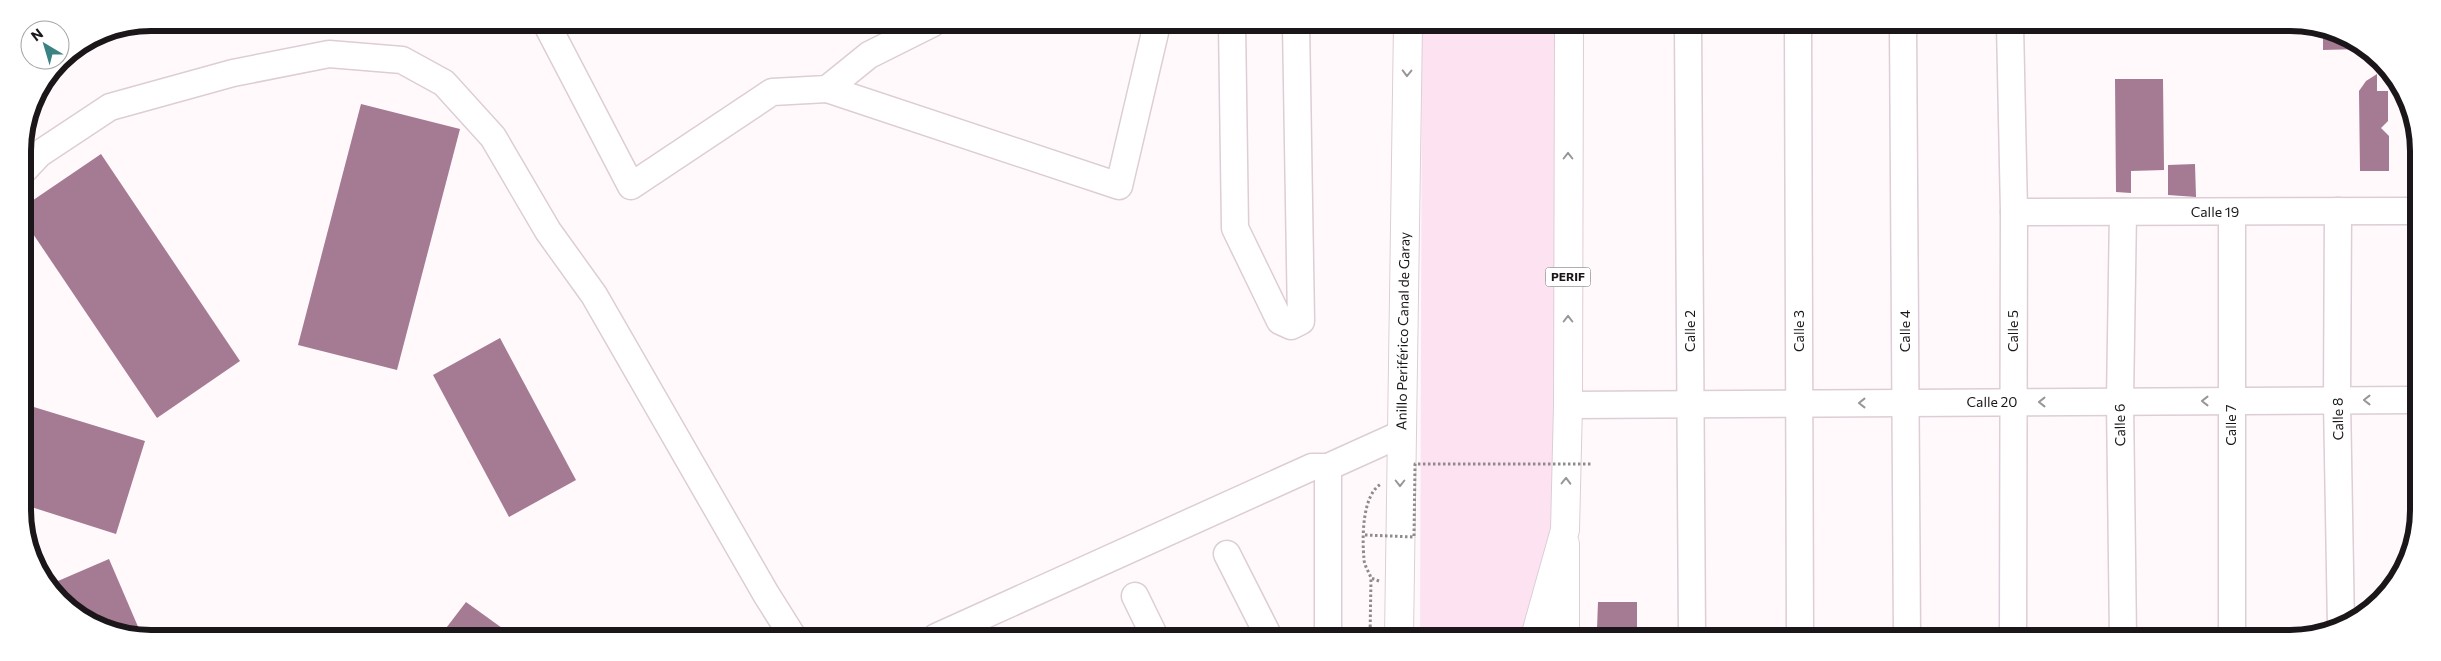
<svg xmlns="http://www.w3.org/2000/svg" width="2441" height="661" font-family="Commissioner,sans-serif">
  <rect width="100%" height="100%" fill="#fff9fc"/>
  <polygon fill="#fde3f2" points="1422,24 1563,24 1572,538 1533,637 1420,637"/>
  <g fill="#a57a93">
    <polygon points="2323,29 2336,36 2361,49 2323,50"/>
    <polygon points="2377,74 2377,91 2388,91 2388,121 2381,128 2389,136 2389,171 2360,171 2359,91 2366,81"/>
    <polygon points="2115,79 2163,79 2164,170 2131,171 2131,193 2116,192"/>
    <polygon points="361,104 460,129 397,370 298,345"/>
    <polygon points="101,154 240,361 157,418 23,219 23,207"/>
    <polygon points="2195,164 2196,197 2168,195 2168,165"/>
    <polygon points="500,338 576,480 509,517 433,375"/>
    <polygon points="24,404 145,441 116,534 25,505"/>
    <polygon points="109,559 142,636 126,636 60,601 51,584"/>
    <polygon points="466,602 513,636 440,636"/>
    <polygon points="1598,602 1637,602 1637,629 1597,629"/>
  </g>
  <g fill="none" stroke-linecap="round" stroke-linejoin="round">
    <g stroke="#ddcdd6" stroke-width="29">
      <g id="minor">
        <polyline points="546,23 631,186 772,92 827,89 869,55 933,23"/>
        <polyline points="1232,24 1235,228 1280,321 1291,326 1301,321 1296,24"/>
        <polyline points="1688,24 1692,638"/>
        <polyline points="1798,24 1800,638"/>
        <polyline points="1903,25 1907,638"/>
        <polyline points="2010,25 2014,212 2013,638"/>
        <polyline points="827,89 1119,186 1157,24"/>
        <polyline points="23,171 39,154 110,107 233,73 329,54 402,60 444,83 493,137 548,231 594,295 766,594 793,637"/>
        <polyline points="2338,211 2337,400 2341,627"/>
        <polyline points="2014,212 2416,211"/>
        <polyline points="2123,212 2120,401 2123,638"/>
        <polyline points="2232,212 2232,638"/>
        <polyline points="1568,405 2416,400"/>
        <polyline points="1328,467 1328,634"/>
        <polyline points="1227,554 1269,637"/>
        <polyline points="1135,596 1155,637"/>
        <polyline points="936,637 1312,467 1328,467 1401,434"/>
      </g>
    </g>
    <g stroke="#ddcdd6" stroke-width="30">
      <polyline id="major" points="1565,637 1565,544"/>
    </g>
    <g stroke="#ddcdd6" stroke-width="30">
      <g id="highway">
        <polyline points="1399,637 1408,24"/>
        <polyline points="1535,637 1565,530 1568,405 1569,24"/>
      </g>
    </g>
    <g stroke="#908a8d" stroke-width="3" stroke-dasharray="2.5 2.5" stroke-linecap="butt">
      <path d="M1379,581l-8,-3c-2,-6 -7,-13 -7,-19 -2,-21 -2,-64 17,-75"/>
      <polyline points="1370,637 1371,578"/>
    </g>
    <use href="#minor" stroke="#fff" stroke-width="26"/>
    <use href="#major" stroke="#fff" stroke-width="28"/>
    <use href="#highway" stroke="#fff" stroke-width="28"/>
    <polyline stroke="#908a8d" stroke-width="3" stroke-dasharray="2.5 2.5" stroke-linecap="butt" points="1365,535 1414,537 1415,464 1591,464"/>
  </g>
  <defs><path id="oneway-chevron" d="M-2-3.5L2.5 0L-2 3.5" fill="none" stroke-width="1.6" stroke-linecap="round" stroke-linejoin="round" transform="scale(1.25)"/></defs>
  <g stroke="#989698">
    <use href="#oneway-chevron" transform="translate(1407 73) rotate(91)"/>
    <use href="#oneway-chevron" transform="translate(1568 156) rotate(-90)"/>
    <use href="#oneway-chevron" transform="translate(1568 319) rotate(-90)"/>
    <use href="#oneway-chevron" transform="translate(2367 400) rotate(180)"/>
    <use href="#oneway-chevron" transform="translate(2205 401) rotate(180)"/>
    <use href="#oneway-chevron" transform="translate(2042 402) rotate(180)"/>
    <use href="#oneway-chevron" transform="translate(1862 403) rotate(180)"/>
    <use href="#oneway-chevron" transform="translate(1566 481) rotate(-89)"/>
    <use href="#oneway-chevron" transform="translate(1400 483) rotate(90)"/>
  </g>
  <g text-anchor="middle" stroke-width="4" stroke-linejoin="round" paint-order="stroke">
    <rect fill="#fff" stroke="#5f5c5e" stroke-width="1" x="1545.5" y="267.5" width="45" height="19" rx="4"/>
    <g font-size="12" font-weight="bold" fill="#1b1619">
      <text x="1568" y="281">PERIF</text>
    </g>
    <g font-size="14" fill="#1b1619" stroke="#fff">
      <text x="2215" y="217">Calle 19</text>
      <text transform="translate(1403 331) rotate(-89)" y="5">Anillo Periférico Canal de Garay</text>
      <text transform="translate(1690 331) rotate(-90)" y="5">Calle 2</text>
      <text transform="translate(1799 331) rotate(-90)" y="5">Calle 3</text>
      <text transform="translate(1905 331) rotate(-90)" y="5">Calle 4</text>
      <text transform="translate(2013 331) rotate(-90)" y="5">Calle 5</text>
      <text x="1992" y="407">Calle 20</text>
      <text transform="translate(2338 419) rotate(-91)" y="5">Calle 8</text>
      <text transform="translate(2120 425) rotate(-91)" y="5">Calle 6</text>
      <text transform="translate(2231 425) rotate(-90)" y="5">Calle 7</text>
    </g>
  </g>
  <path d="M0 0H2441V661H0ZM151 31H2290A120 120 0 0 1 2410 151V510A120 120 0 0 1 2290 630H151A120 120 0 0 1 31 510V151A120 120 0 0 1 151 31Z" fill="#fff" fill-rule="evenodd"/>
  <path fill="none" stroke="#1b1619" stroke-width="6" d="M151 31H2290A120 120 0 0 1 2410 151V510A120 120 0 0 1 2290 630H151A120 120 0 0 1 31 510V151A120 120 0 0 1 151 31Z"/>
  <g transform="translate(45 45) rotate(322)"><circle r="24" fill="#ffffff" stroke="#a4a2a3"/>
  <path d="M0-4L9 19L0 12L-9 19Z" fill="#3b8382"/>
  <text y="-8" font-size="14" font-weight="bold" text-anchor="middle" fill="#1b1619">N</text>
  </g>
</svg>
